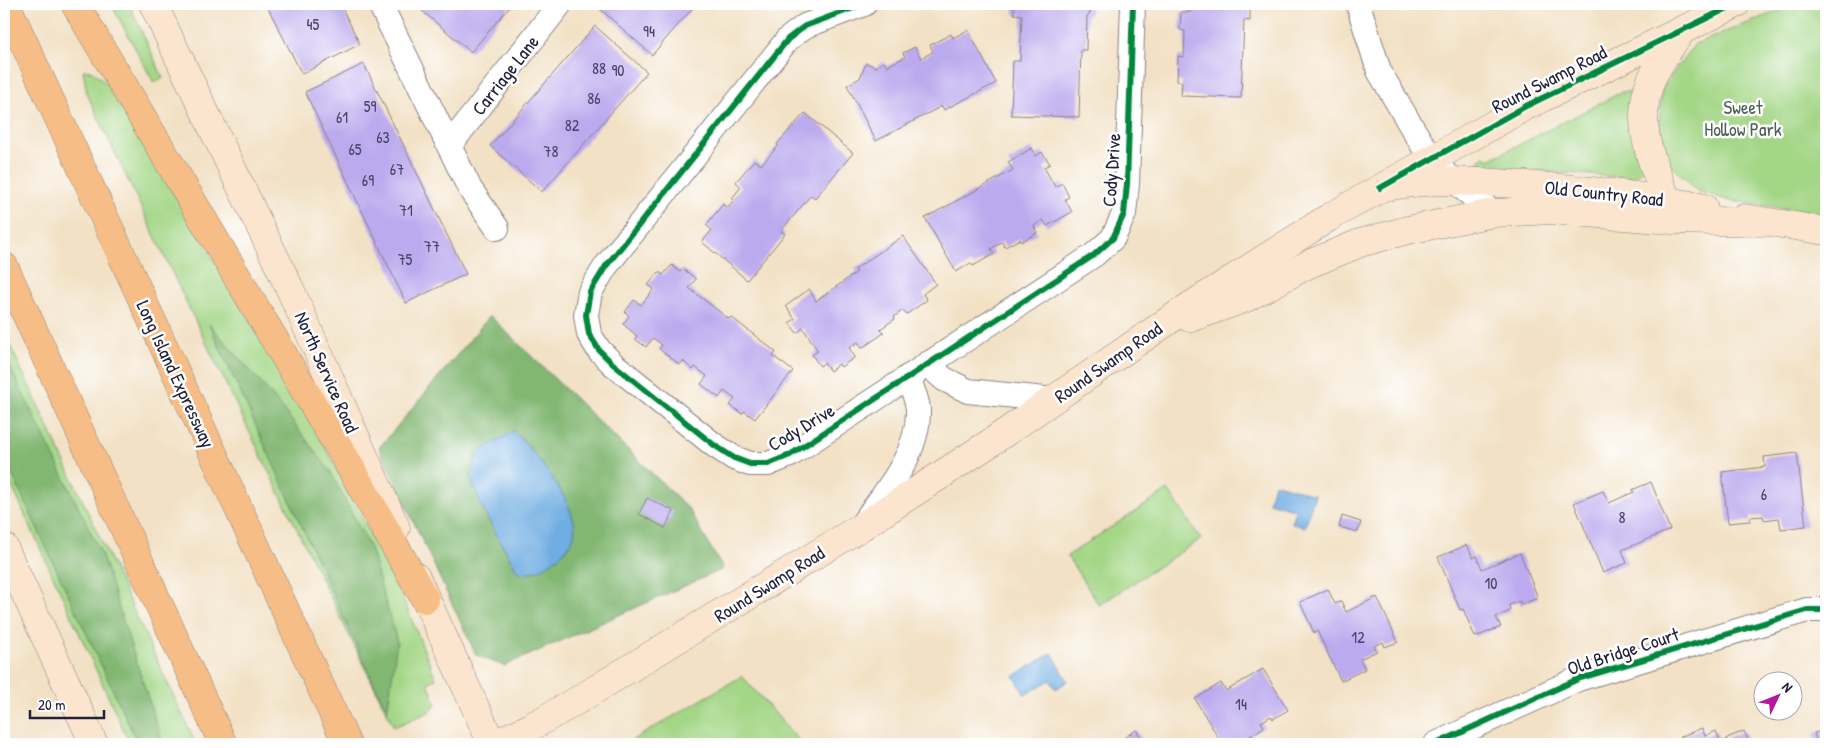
<svg xmlns="http://www.w3.org/2000/svg" width="1830" height="748" font-family="'Patrick Hand',sans-serif">
  <rect width="100%" height="100%" fill="#fff"/>
  <filter id="ink" filterUnits="userSpaceOnUse"><feTurbulence type="fractalNoise" baseFrequency=".02" numOctaves="2"/><feDisplacementMap in="SourceGraphic" scale="10" xChannelSelector="R" yChannelSelector="G"/><feConvolveMatrix kernelMatrix="1 2 1 2 8 2 1 2 1" color-interpolation-filters="sRGB"/></filter>
  <filter id="wash" filterUnits="userSpaceOnUse"><feTurbulence type="fractalNoise" baseFrequency=".0096" numOctaves="4" result="noise"/><feDisplacementMap in="SourceGraphic" scale="20" xChannelSelector="R" yChannelSelector="G"/><feGaussianBlur stdDeviation="1.12" result="paint"/><feColorMatrix in="noise" values="0 0 0 0 0 0 0 0 0 0 0 0 0 0 0 0 0 1.4 0 .05"/><feComposite in="paint" operator="in"/></filter>
  <g filter="url(#wash)">
    <rect width="100%" height="100%" fill="#f2e1c5"/>
    <g fill="#a3d685" stroke="#627c60">
      <polygon points="111,4 129,4 163,78 154,83"/>
      <polygon points="1796,4 1826,4 1826,214 1731,201 1697,191 1671,165 1659,126 1662,88 1695,44"/>
      <polygon points="83,70 93,71 112,89 324,444 400,591 436,679 428,683 436,704 431,711 394,727 201,333 87,94"/>
      <polygon points="1622,92 1634,92 1644,167 1640,173 1631,178 1484,167 1479,164 1480,159 1485,156 1489,160"/>
      <polygon points="4,332 196,744 130,744 4,469"/>
      <polygon points="1168,490 1201,539 1099,605 1067,556"/>
      <polygon points="742,676 802,744 626,744"/>
    </g>
    <g fill="#82b772" stroke="#526c56" fill-rule="evenodd">
      <path d="M490,316l198,192 35,61 -219,97 -28,-11 -97,-207zM513,432l12,10 37,50 -44,80c-12,-22 -50,-80 -44,-103z"/>
      <polygon points="209,324 276,400 330,471 370,548 397,642 387,712"/>
      <polygon points="4,355 101,553 163,744 138,744 4,457"/>
    </g>
    <g fill="#6fade2" stroke="#48688e">
      <path d="M513,431c19,18 72,81 60,107 -3,8 -11,16 -17,21 -12,9 -22,16 -38,13 -11,-20 -46,-75 -46,-96 0,-7 4,-16 6,-23z"/>
      <polygon points="1274,483 1315,495 1305,527 1292,523 1296,510 1269,502"/>
      <polygon points="1052,653 1068,681 1056,689 1050,680 1025,695 1014,676"/>
    </g>
    <g id="blocks">
      <g fill="#bcaaee">
        <polygon points="266,4 340,4 360,44 302,74"/>
        <polygon points="416,4 512,4 471,52 415,5"/>
        <polygon points="602,4 696,4 652,55 599,8"/>
        <polygon points="1014,4 1091,4 1090,14 1087,16 1086,50 1081,50 1079,117 1011,115 1013,61 1020,61 1022,15 1014,14"/>
        <polygon points="1190,4 1250,4 1250,21 1244,20 1241,98 1181,96 1182,82 1177,81 1178,56 1184,57 1185,31 1180,30 1181,12 1190,12"/>
        <polygon points="595,26 647,72 542,192 490,146"/>
        <polygon points="968,30 996,83 944,110 942,106 876,141 847,85 860,78 866,63 876,67 884,62 887,66 905,57 903,53 915,47 921,58 933,52 930,45 951,34 953,38"/>
        <polygon points="364,64 466,274 406,303 305,92"/>
        <polygon points="805,113 853,153 815,198 811,195 781,231 785,234 747,280 702,242 712,230 706,225 723,204 727,208 734,200 732,198 741,187 736,182 754,160 761,165 778,146 777,144"/>
        <polygon points="1032,148 1036,156 1042,152 1050,164 1044,167 1055,187 1062,183 1069,197 1065,199 1072,212 1047,226 1043,220 1034,226 1037,233 1021,242 1020,239 1005,247 1002,242 991,249 994,254 973,266 971,263 956,272 925,218 1013,170 1008,162"/>
        <polygon points="903,236 936,284 923,294 927,300 907,314 903,310 894,317 895,319 880,329 884,333 862,348 858,342 849,348 855,357 841,367 839,364 830,371 824,363 820,366 812,355 818,351 803,328 797,333 789,323 795,319 786,306 809,289 816,301 857,272 855,269"/>
        <polygon points="672,265 680,272 683,269 696,279 689,288 729,319 731,317 776,352 773,356 793,371 755,419 744,411 742,414 730,405 735,399 724,391 719,398 701,384 707,376 695,367 693,370 683,361 680,365 659,349 662,345 653,338 646,347 635,339 637,336 623,324 629,316 625,312 634,300 641,305 654,289 648,285 659,272 663,275"/>
        <polygon points="1797,453 1806,526 1781,529 1779,518 1764,520 1763,516 1750,517 1750,521 1728,523 1722,472 1765,467 1764,457"/>
        <polygon points="1651,482 1670,530 1622,550 1627,563 1603,573 1574,503 1603,491 1609,503 1634,492 1632,490"/>
        <polygon points="647,498 674,511 665,528 639,514"/>
        <polygon points="1342,516 1361,522 1358,532 1339,527"/>
        <polygon points="1467,545 1473,558 1477,556 1482,569 1520,553 1538,598 1520,605 1520,601 1509,605 1510,611 1496,617 1501,627 1475,637 1463,609 1460,610 1438,557"/>
        <polygon points="1328,589 1335,604 1341,601 1346,612 1377,597 1398,642 1385,647 1383,642 1374,646 1377,651 1360,659 1365,669 1341,681 1317,631 1314,633 1300,602"/>
        <polygon points="1263,669 1288,710 1273,719 1271,716 1261,722 1264,727 1250,736 1255,744 1222,744 1195,699 1221,683 1226,691"/>
        <polygon points="1702,728 1705,736 1716,731 1721,743 1726,741 1727,738 1744,731 1750,744 1683,744 1680,737"/>
        <polygon points="1136,730 1145,744 1114,744"/>
        <polygon points="1826,730 1826,744 1817,744 1814,733"/>
      </g>
    </g>
  </g>
  <g filter="url(#ink)">
    <use href="#blocks" fill-opacity="0" stroke="#8a8280" stroke-width="1"/>
    <g fill="none" stroke-linecap="round" stroke-linejoin="round">
      <g stroke="#8a8280" stroke-width="26">
        <g id="street">
          <polyline points="380,4 470,189 497,228"/>
          <polyline points="864,4 805,26 788,39 606,266 590,292 586,315 589,334 599,350 613,364 714,445 734,458 750,464 768,464 790,455 1094,255 1113,238 1124,214 1127,184 1133,4"/>
          <polyline points="1358,4 1379,71 1414,131 1431,158 1441,170 1493,213"/>
          <polyline points="449,146 560,4"/>
          <polyline points="927,364 944,379 968,391 1054,400"/>
          <path d="M863,523c24,-33 56,-70 55,-113 0,-10 -7,-23 -10,-33"/>
          <polyline points="1436,744 1578,679 1807,610 1826,610"/>
        </g>
      </g>
      <g stroke="#8a8280" stroke-width="29">
        <g id="secondary">
          <polyline points="153,4 291,291 396,528"/>
          <path d="M1392,186c44,-8 90,-4 134,-1 60,5 119,10 178,23"/>
          <path d="M1667,200c-16,-39 -33,-78 -16,-120 8,-18 20,-34 31,-50"/>
          <polyline points="1744,218 1826,231"/>
          <polyline points="1190,318 1246,298 1309,264 1360,243 1408,230 1493,213 1551,210 1672,220 1761,222"/>
          <polyline points="4,547 94,744"/>
          <polyline points="416,577 492,744"/>
          <polyline points="493,744 529,728 578,700 861,527 987,445 1184,310 1328,218 1526,106 1736,4"/>
        </g>
      </g>
      <g stroke="#8a8280" stroke-width="29">
        <g id="highway">
          <polyline points="6,4 347,744"/>
          <polyline points="75,4 349,465 425,599"/>
          <polyline points="4,266 223,744"/>
        </g>
      </g>
      <use href="#street" stroke="#fff" stroke-width="24"/>
      <use href="#secondary" stroke="#fbe5cf" stroke-width="28"/>
      <use href="#highway" stroke="#f6be86" stroke-width="28"/>
      <g stroke="#fff" stroke-width="9">
        <g id="cycleway">
          <polyline points="864,4 805,26 788,39 606,266 590,292 586,315 589,334 599,350 613,364 714,445 734,458 750,464 768,464 790,455 1094,255 1113,238 1124,214 1127,184 1133,4"/>
          <polyline points="1380,188 1526,106 1736,4"/>
          <polyline points="1436,744 1578,679 1807,610 1826,610"/>
        </g>
      </g>
      <use href="#cycleway" stroke="#00873e" stroke-width="6"/>
    </g>
  </g>
  <g text-anchor="middle" stroke-width="5" stroke-linejoin="round" paint-order="stroke">
    <g font-size="16" fill="#484468">
      <text x="313" y="30">45</text>
      <text x="649" y="37">94</text>
      <text x="599" y="74">88</text>
      <text x="618" y="76">90</text>
      <text x="594" y="104">86</text>
      <text x="370" y="112">59</text>
      <text x="342" y="123">61</text>
      <text x="572" y="131">82</text>
      <text x="383" y="143">63</text>
      <text x="355" y="155">65</text>
      <text x="551" y="157">78</text>
      <text x="397" y="175">67</text>
      <text x="368" y="186">69</text>
      <text x="406" y="216">71</text>
      <text x="432" y="252">77</text>
      <text x="405" y="265">75</text>
      <text x="1764" y="500">6</text>
      <text x="1622" y="523">8</text>
      <text x="1491" y="589">10</text>
      <text x="1358" y="643">12</text>
      <text x="1241" y="710">14</text>
    </g>
    <g font-size="19" fill="#22223b" stroke="#fff">
      <text transform="translate(505 75) rotate(-52)" y="7">Carriage Lane</text>
      <text transform="translate(1549 79) rotate(-27)" y="7">Round Swamp Road</text>
      <text transform="translate(1111 170) rotate(-86)" y="7">Cody Drive</text>
      <text transform="translate(1604 193) rotate(6)" y="7">Old Country Road</text>
      <text transform="translate(1108 362) rotate(-35)" y="7">Round Swamp Road</text>
      <text transform="translate(327 372) rotate(66)" y="7">North Service Road</text>
      <text transform="translate(176 374) rotate(65)" y="7">Long Island Expressway</text>
      <text transform="translate(801 427) rotate(-31)" y="7">Cody Drive</text>
      <text transform="translate(769 584) rotate(-32)" y="7">Round Swamp Road</text>
      <text transform="translate(1623 651) rotate(-18)" y="7">Old Bridge Court</text>
    </g>
    <g font-size="19" fill="#4f6155" stroke="#fff">
      <text x="1743" y="114">Sweet<tspan x="1743" dy="22">Hollow Park</tspan></text>
    </g>
  </g>
  <rect width="1830" height="748" fill="none" stroke="#fff" stroke-width="20"/>
  <g transform="translate(1778 696) rotate(47)"><circle r="24" fill="#ffffff" stroke="#a7a7b1"/>
  <path d="M0-4L9 19L0 12L-9 19Z" fill="#b5179e"/>
  <text y="-8" font-size="14" font-weight="bold" text-anchor="middle" fill="#22223b">N</text>
  </g>
  <path d="M30 710v8h74v-8" fill="none" stroke="#22223b" stroke-width="2.5"/>
  <text x="38" y="710" font-size="15" fill="#22223b" stroke="#ffffff" stroke-width="4" paint-order="stroke">20 m</text>
</svg>
